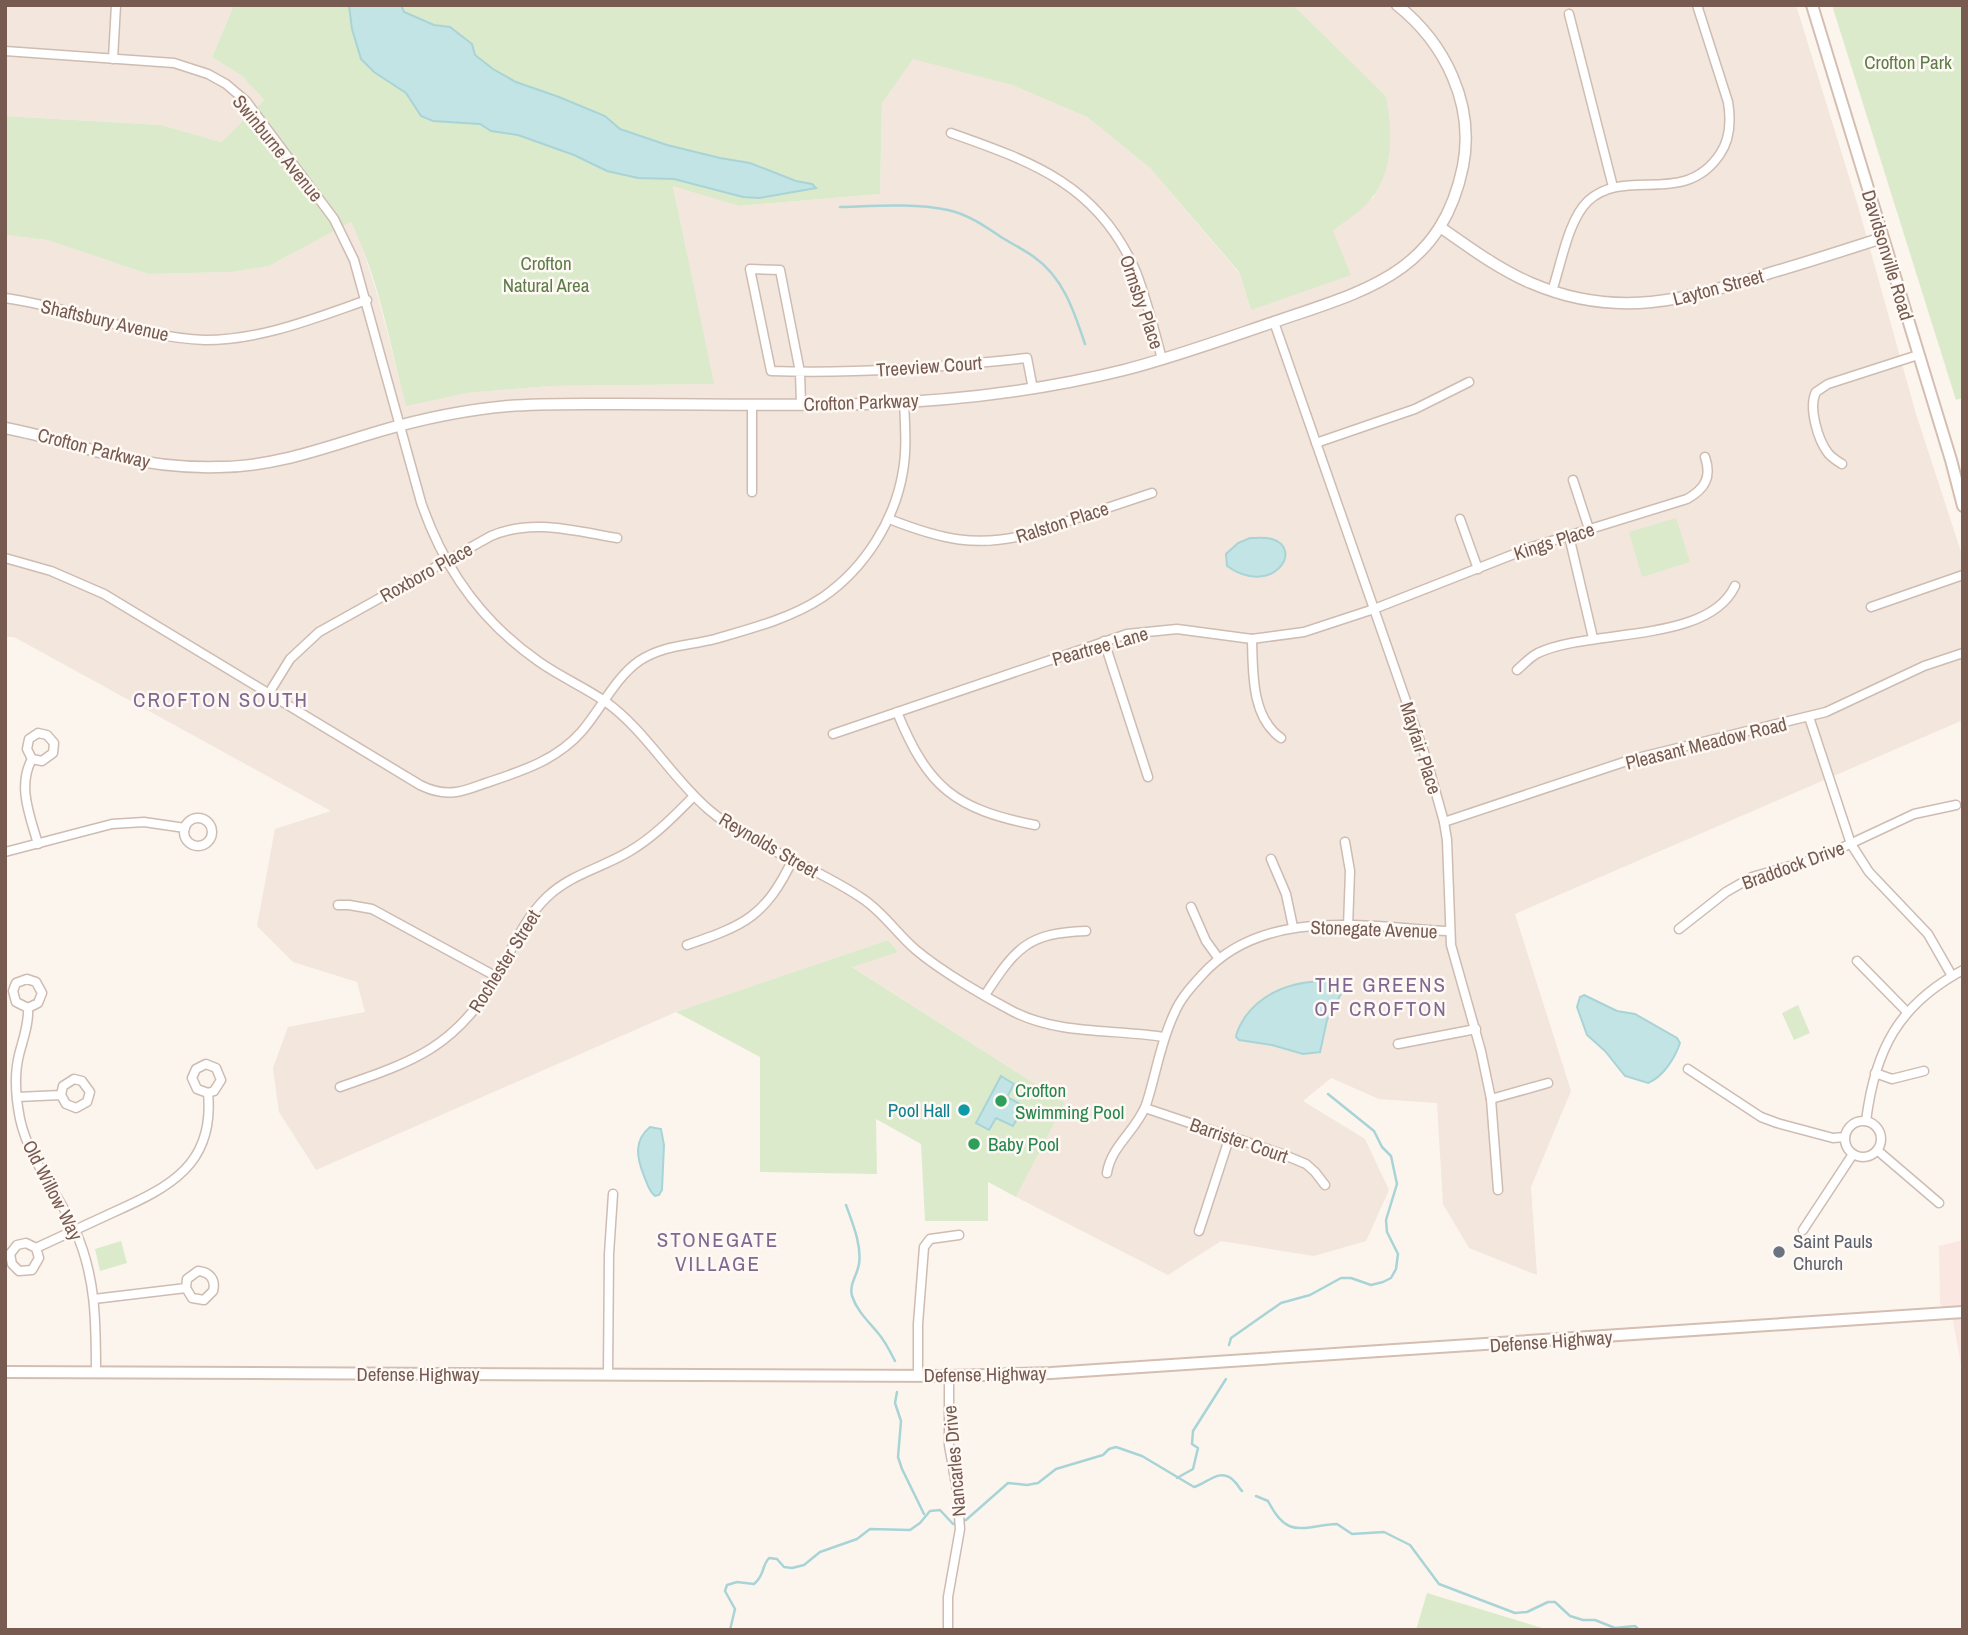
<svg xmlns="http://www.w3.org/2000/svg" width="1968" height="1635" font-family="'Archivo Narrow',sans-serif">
  <rect width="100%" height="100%" fill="#fcf5ed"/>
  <g fill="#f3e6dc">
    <polygon points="5,5 234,5 212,57 242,76 264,100 221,142 161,125 5,116"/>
    <polygon points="1293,5 1796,5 1858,206 1916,414 1963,558 1963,720 1515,914 1571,1091 1531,1187 1537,1275 1469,1248 1443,1204 1437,1103 1379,1099 1331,1078 1303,1101 1365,1139 1389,1190 1366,1241 1314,1256 1221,1241 1168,1275 1016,1197 1065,1103 851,966 898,952 888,940 676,1012 316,1170 279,1112 273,1068 288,1027 365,1012 357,982 293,962 257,926 275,829 331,811 14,637 5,637 5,235 47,240 148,274 232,272 269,266 351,222 361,243 378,297 406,405 467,393 550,386 713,384 673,185 739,206 880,194 882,103 913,58 1012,85 1087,117 1150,168 1239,273 1251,310 1333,231 1374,197 1386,96"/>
  </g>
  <polygon fill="#fbe7e2" points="1963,1240 1963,1375 1953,1321 1940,1304 1939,1246"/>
  <g fill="#dbeacb">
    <path d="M234,5h1059l93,91c6,33 8,70 -12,99 -9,14 -28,25 -41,36l18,44 -100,35 -12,-38 -89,-104 -63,-51 -75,-32 -99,-26 -31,44 -2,91 -141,12 -66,-20 41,198 -164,2 -83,7 -61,13c-16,-61 -27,-127 -55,-184l-82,44 -37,6 -84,2 -101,-34 -42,-5v-119l156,9 60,17 43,-42 -22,-24 -30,-19z"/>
    <polygon points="1832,5 1963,5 1963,398 1956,400"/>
    <polygon points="1676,518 1690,562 1642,577 1629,532"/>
    <polygon points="888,940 898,952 852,967 1065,1103 1016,1197 988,1182 988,1221 925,1221 921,1144 876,1119 877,1174 760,1172 760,1057 676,1012"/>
    <polygon points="1798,1005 1810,1033 1794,1040 1782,1013"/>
    <polygon points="121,1241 127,1263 100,1271 95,1249"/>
    <polygon points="1427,1593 1549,1630 1416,1630"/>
  </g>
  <g fill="#c2e4e5" stroke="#a8d4d7" stroke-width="2">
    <polygon points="349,5 401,5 404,12 434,25 450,27 472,44 475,55 493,69 516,82 559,97 605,116 620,129 667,145 720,158 750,163 796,181 812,184 816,188 759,198 743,197 674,179 638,178 607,171 574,155 518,135 491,131 480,124 433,121 421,116 406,93 374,72 361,59 352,29"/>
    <path d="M1250,538c7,0 15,-1 22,1 33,10 0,59 -45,27l-1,-12 12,-11z"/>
    <path d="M1323,981l16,2 4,7 -16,30 -7,32 -17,2 -31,-9 -33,-5 -3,-3c1,-8 5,-13 9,-20 19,-26 48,-35 78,-36z"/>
    <path d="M1584,995l33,16 18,3 42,24 3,5c-5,15 -17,34 -32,40l-23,-7 -20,-25 -18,-16 -10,-28 3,-10z"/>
    <polygon points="1001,1076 1014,1084 1007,1097 1024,1106 1013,1126 996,1118 989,1130 976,1123"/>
    <path d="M650,1127l11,2 3,16 -2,45 -3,5 -4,1c-7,-6 -7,-11 -11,-20 -7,-18 -11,-35 6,-49z"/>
  </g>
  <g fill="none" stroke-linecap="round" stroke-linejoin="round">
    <g stroke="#a8d4d7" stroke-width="2.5">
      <path d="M840,207c36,-1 73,-4 108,3 19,4 37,16 53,27 11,7 22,12 33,20 29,20 40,54 51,87"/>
      <path d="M846,1205c6,17 16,40 13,59 -2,12 -10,20 -7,32 5,15 16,25 26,37 7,8 12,18 17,28"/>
      <polyline points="1229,1345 1231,1338 1281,1303 1310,1295 1341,1278 1351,1278 1371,1285 1383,1282 1391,1278 1396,1269 1398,1254 1387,1232 1386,1220 1397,1184 1391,1156 1382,1147 1374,1131 1328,1094"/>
      <polyline points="897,1392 895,1403 901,1421 898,1457 902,1469 924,1514"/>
      <polyline points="1177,1478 1193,1469 1198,1448 1192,1444 1193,1431 1226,1379"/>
      <path d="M1256,1496l12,5c20,39 33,25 69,23l15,10 32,-2 26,13 29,39 76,29 12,-1 21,-10h7l15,14 13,4h12l20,8 20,-2 4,4"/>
      <path d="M730,1630l5,-21 -10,-18 2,-6 10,-3 17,2c11,-9 7,-17 15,-26l8,1 7,8 8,1 12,-3 16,-13 37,-13 13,-10 40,1 10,-7 10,-12 10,-1 13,14 13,-4 42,-37 19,2 11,-2 18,-14 47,-14 6,-6 7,-2 26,9 52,31c14,-4 27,-21 41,-5 3,3 4,6 7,9"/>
    </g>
    <g stroke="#cebcb2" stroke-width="11">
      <g id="minor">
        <polyline points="1569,14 1613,187"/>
        <path d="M5,51l169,12 34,11 18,10 20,17 88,118 20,41 67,242c22,65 61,120 117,159 21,15 46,26 68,41 40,29 65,75 102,107 45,39 106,56 155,90 21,14 34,35 53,51 25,21 69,47 98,62 46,23 101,17 150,25"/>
        <polyline points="113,59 116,5"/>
        <path d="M951,133c82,29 148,52 185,139 11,28 18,58 26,87"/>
        <path d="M1552,291c9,-26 16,-71 36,-90 38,-35 96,7 132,-47 11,-16 11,-34 8,-52l-31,-97"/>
        <path d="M5,298c67,9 134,40 200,42 57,0 110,-22 162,-40"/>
        <polyline points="1274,322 1427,761 1444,822 1447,840 1451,945 1481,1051 1491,1099 1498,1190"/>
        <path d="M801,404l-1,-32 -20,-102 -30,-1 21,102c86,3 171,-4 256,-13l6,31"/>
        <polyline points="1316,443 1415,409 1469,382"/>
        <path d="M1842,464c-5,-3 -10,-6 -14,-11 -10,-13 -20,-46 -12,-61l12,-8 90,-29"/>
        <polyline points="1573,480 1589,529"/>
        <polyline points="752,492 752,404"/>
        <path d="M889,519c51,20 89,30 143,14l120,-40"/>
        <polyline points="1460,519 1478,569"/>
        <polyline points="1569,536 1593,638"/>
        <path d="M5,558l46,13 53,23 316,191c12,6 23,9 36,7 10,-1 21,-6 30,-9 36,-12 71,-23 96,-52 19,-22 33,-53 57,-70 24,-16 49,-15 76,-22 35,-10 77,-21 108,-42 42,-29 72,-77 80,-126 4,-23 2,-46 1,-69"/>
        <polyline points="1871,607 1963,575"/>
        <path d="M1252,639c1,33 -1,78 29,99"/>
        <polyline points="1104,641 1148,777"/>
        <path d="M1517,670c7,-6 13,-13 21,-17 54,-25 170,-9 197,-67"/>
        <path d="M269,693l21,-34 29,-27 172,-96c41,-18 84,-5 126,2"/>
        <path d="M897,712c31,76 58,97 138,113"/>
        <polyline points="1809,717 1851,844 1869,872 1928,934 1952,976"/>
        <path d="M833,734l294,-100 50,-5 75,10 52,-7 70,-23 158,-62 155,-48c18,-10 25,-22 18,-42"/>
        <path d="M32,759l-5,-10 2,-10 9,-6 9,2 7,8 -1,10 -11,8 -10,-2c-15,27 -2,57 6,85"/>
        <circle cx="198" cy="832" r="14"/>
        <polyline points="1444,822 1633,759 1826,712 1924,666 1963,653"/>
        <polyline points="1345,842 1350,871 1348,927"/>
        <polyline points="5,852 112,824 144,822 185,828"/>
        <polyline points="1271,859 1286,894 1293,927"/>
        <polyline points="338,905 349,905 372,909 497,977"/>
        <polyline points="1191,907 1206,941 1219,959"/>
        <polyline points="1679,929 1726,892 1752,877 1822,857 1914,814 1956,805"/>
        <path d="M687,945c58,-20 78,-28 106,-86"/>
        <polyline points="1857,961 1907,1012"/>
        <path d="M985,995c31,-47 42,-62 101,-64"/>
        <path d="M28,1008l-12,-6 -3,-11 3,-8 11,-4 9,3 6,11 -4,10 -10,5c1,16 -5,31 -9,47 -5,20 -3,44 1,64 9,41 38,74 55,111 21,46 21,93 21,143"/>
        <polyline points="1398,1044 1476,1029"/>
        <polyline points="1688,1069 1761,1117 1777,1123 1833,1138 1845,1137"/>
        <polyline points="1875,1073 1892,1079 1924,1071"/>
        <path d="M340,1087c72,-25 115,-39 156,-109 16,-28 27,-58 51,-81 24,-23 55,-29 83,-46 24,-14 44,-35 64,-55"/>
        <polyline points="17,1097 61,1095 66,1104 76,1108 87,1102 90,1092 82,1081 74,1079 63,1086 61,1095"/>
        <polyline points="1491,1099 1548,1083"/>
        <polyline points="1145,1108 1282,1154 1306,1164 1315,1172 1325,1185"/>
        <path d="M1866,1121c9,-71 32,-116 97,-151"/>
        <circle cx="1863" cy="1139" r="18"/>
        <polyline points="1877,1150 1939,1203"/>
        <path d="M1107,1173c4,-27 29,-42 39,-68 10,-30 14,-62 28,-91 6,-15 17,-27 28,-39 62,-69 164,-48 246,-44"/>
        <polyline points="1803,1230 1853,1154"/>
        <polyline points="1199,1231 1230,1136"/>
        <path d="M36,1248l3,10 -7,12 -13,1 -7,-7 -2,-10 7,-9 9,-2 10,5c26,-12 52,-24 78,-36 56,-25 101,-48 94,-119l6,-2 7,-11 -5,-12 -10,-4 -10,5 -4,9 5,11 11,4"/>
        <path d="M94,1299l92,-11 6,10 12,2 9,-9c3,-11 -3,-19 -15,-20l-11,8 -1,9"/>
        <polyline points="608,1374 609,1254 613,1194"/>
        <polyline points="918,1376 918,1324 924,1247 930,1239 959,1235"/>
        <polyline points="948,1630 948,1597 960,1529 957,1490 949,1445 949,1376"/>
      </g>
    </g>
    <g stroke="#cebcb2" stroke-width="13">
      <g id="tertiary">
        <path d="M1440,227c29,20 58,42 91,56 86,37 155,17 239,-10 38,-11 75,-23 112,-35"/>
        <path d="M5,428c38,7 73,19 110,28 34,8 69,12 104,11 56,0 107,-20 161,-36 41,-12 84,-21 128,-25 37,-3 75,-2 113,-2 81,0 163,2 244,0 87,-3 175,-13 259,-34 51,-13 100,-31 150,-48 90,-31 167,-48 189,-156 12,-62 -18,-123 -66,-161"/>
      </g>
    </g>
    <g stroke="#d4beb2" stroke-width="14">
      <g id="secondary">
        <polyline points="1812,5 1951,460 1963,506"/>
        <polyline points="5,1372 949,1376 1051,1373 1963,1312"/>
      </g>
    </g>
    <use href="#minor" stroke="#fff" stroke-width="8"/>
    <use href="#tertiary" stroke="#fff" stroke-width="10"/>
    <use href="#secondary" stroke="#fff" stroke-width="10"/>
  </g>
  <g fill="#2e9e5b" stroke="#fef9f4" stroke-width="2.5">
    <circle cx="1001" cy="1101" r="7"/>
    <circle cx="974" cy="1144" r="7"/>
  </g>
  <circle fill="#0f9aa8" stroke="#fef9f4" stroke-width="2.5" cx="964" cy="1110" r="7"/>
  <circle fill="#6b7280" stroke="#fef9f4" stroke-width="2.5" cx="1779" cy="1252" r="7"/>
  <g text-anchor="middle" stroke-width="5" stroke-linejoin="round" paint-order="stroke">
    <g font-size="19" fill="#5d7c48" stroke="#fef9f4">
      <text x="1908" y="69">Crofton Park</text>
      <text x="546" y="270">Crofton<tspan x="546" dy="22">Natural Area</tspan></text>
    </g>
    <g font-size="19" fill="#775a50" stroke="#fef9f4">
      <text transform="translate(278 148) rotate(51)" y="7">Swinburne Avenue</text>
      <text transform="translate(1888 255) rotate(73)" y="7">Davidsonville Road</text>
      <text transform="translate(1718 287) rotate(-15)" y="7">Layton Street</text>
      <text transform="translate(1142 302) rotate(71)" y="7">Ormsby Place</text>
      <text transform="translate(105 320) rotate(13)" y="7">Shaftsbury Avenue</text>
      <text transform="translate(929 366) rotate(-4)" y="7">Treeview Court</text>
      <text transform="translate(861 402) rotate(-2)" y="7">Crofton Parkway</text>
      <text transform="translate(94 448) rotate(14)" y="7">Crofton Parkway</text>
      <text transform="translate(1062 522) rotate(-18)" y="7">Ralston Place</text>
      <text transform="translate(1554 541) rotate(-18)" y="7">Kings Place</text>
      <text transform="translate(426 572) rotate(-29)" y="7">Roxboro Place</text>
      <text transform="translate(1100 646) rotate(-16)" y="7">Peartree Lane</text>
      <text transform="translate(1706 743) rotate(-14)" y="7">Pleasant Meadow Road</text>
      <text transform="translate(1421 748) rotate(72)" y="7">Mayfair Place</text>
      <text transform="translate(769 845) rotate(30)" y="7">Reynolds Street</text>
      <text transform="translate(1793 865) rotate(-20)" y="7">Braddock Drive</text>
      <text transform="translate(1374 929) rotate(2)" y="7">Stonegate Avenue</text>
      <text transform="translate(504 961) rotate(-58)" y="7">Rochester Street</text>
      <text transform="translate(1239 1140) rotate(19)" y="7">Barrister Court</text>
      <text transform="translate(53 1190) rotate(63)" y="7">Old Willow Way</text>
      <text transform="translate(1551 1341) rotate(-4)" y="7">Defense Highway</text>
      <text x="418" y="1381">Defense Highway</text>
      <text transform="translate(985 1374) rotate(-1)" y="7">Defense Highway</text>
      <text transform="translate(954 1461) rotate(-95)" y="7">Nancarles Drive</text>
    </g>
    <g font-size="19" fill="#27864d" stroke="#fef9f4" text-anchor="start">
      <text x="1015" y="1097">Crofton<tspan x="1015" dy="22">Swimming Pool</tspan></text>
      <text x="988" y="1151">Baby Pool</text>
    </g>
    <g font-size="19" fill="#0d838f" stroke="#fef9f4" text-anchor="end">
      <text x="950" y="1117">Pool Hall</text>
    </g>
    <g font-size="19" fill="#5b616d" stroke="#fef9f4" text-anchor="start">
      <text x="1793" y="1248">Saint Pauls<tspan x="1793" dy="22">Church</tspan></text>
    </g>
    <g font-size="21" letter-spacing="2" fill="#806892" stroke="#fef9f4">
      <text x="221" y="707">CROFTON SOUTH</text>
      <text x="1381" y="992">THE GREENS<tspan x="1381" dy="24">OF CROFTON</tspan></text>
      <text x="718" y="1247">STONEGATE<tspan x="718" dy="24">VILLAGE</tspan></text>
    </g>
  </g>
  <rect width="1968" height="1635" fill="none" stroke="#775a50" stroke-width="14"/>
</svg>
